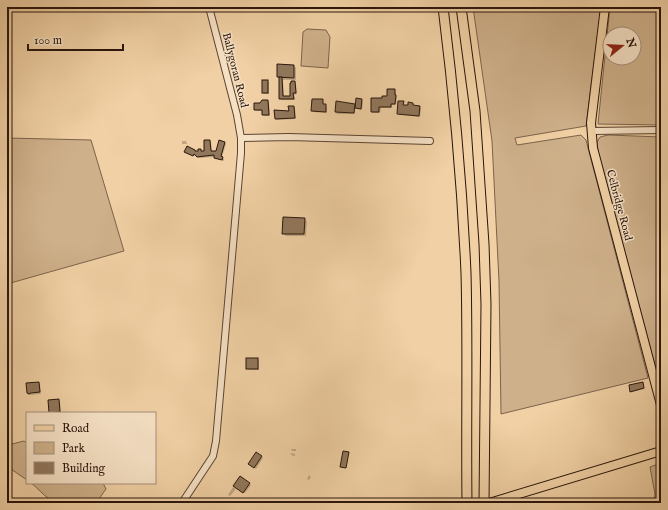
<svg xmlns="http://www.w3.org/2000/svg" width="668" height="510" font-family="'IM FELL English',serif">
  <rect width="100%" height="100%" fill="#f0d0a4"/>
  <filter id="stains"><feTurbulence type="fractalNoise" baseFrequency=".005" numOctaves="4"/><feColorMatrix values="0 0 0 0 .2 0 0 0 0 .09 0 0 0 0 .02 0 0 0 .5 -.17"/></filter>
  <radialGradient id="worn" r=".72"><stop offset=".6" stop-color="#630" stop-opacity="0"/><stop offset="1" stop-color="#630" stop-opacity=".3"/></radialGradient>
  <g fill="#ceb08a" stroke="#7c634b" fill-rule="evenodd">
    <polygon points="473,7 601,7 586,126 515,138 517,145 581,135 586,140 648,378 501,414 499,281 492,141"/>
    <path d="M610,7h51v118l-63,-1zM610,34h24v24h-24z"/>
    <polygon points="307,29 326,30 330,37 328,68 301,66 303,32"/>
    <polygon points="608,135 661,137 661,388 598,152 597,142 600,137"/>
    <polygon points="7,138 91,140 124,251 7,284"/>
    <polygon points="24,441 27,443 27,480 8,467 7,456 12,444"/>
    <polygon points="661,463 661,503 654,503 655,494 650,467"/>
    <path d="M31,483h72l3,6 -10,14c-6,0 -11,-1 -16,-1 -10,0 -23,3 -32,-4 -6,-4 -10,-10 -17,-15z"/>
  </g>
  <g fill="#0003">
    <polygon points="294,66 296,68 296,80 283,80 284,97 291,97 295,82 296,84 297,94 294,95 295,100 282,100 280,99 280,79 278,77"/>
    <polygon points="267,81 269,82 269,94 264,94 263,93"/>
    <polygon points="395,90 397,97 396,105 392,105 392,108 381,108 380,113 373,113 372,111 383,99"/>
    <polygon points="322,100 324,105 327,106 327,113 313,112 312,111"/>
    <polygon points="361,100 363,101 362,110 358,109 355,107 355,114 337,114 336,112 337,102 354,105 356,107"/>
    <polygon points="268,101 269,103 270,116 264,116 263,111 257,111 255,110 261,104"/>
    <polygon points="403,102 404,106 409,106 409,103 413,104 414,106 420,107 421,108 420,117 400,115 398,114"/>
    <polygon points="294,107 295,108 296,119 277,120 276,119 290,112"/>
    <polygon points="182,141 186,141 187,144 182,144"/>
    <polygon points="210,141 211,142 212,152 217,152 225,143 226,144 222,157 224,159 224,161 217,159 215,157 199,158 195,154 194,156 185,152 196,152 200,150 205,152"/>
    <polygon points="304,219 307,221 306,236 286,236 283,233"/>
    <polygon points="7,354 9,356 10,369 7,369"/>
    <polygon points="247,359 258,359 259,360 259,370 249,370 247,369"/>
    <polygon points="38,383 40,384 41,394 29,395 28,393"/>
    <polygon points="642,383 645,389 632,392 631,391"/>
    <polygon points="58,400 60,402 61,413 51,413"/>
    <polygon points="291,449 296,449 296,451 292,451"/>
    <polygon points="291,453 295,454 295,456 291,455"/>
    <polygon points="261,457 263,458 256,469 250,465"/>
    <polygon points="309,475 311,477 309,480 307,479"/>
    <polygon points="249,484 251,485 245,493 238,489"/>
    <polygon points="233,487 236,489 230,496 228,495"/>
  </g>
  <g fill="#91775b" stroke="#2a160c">
    <polygon points="277,64 294,65 294,78 277,77"/>
    <polygon points="279,77 282,77 283,96 290,96 290,83 291,83 291,81 295,81 296,93 293,93 294,99 279,99"/>
    <rect x="262" y="80" width="6" height="13"/>
    <polygon points="387,89 395,89 395,95 396,95 395,104 391,104 391,107 379,107 379,112 371,112 371,98 382,98 382,96 387,96"/>
    <polygon points="356,98 362,99 361,109 355,108"/>
    <polygon points="312,99 323,99 323,104 326,104 326,112 311,111"/>
    <polygon points="262,100 268,100 269,115 262,115 262,110 254,110 254,103 260,103"/>
    <polygon points="336,101 355,104 354,113 335,112"/>
    <polygon points="398,101 404,101 403,105 408,105 408,102 413,103 413,105 420,106 419,116 397,114"/>
    <polygon points="288,106 294,106 295,118 275,119 274,110 289,111"/>
    <polygon points="204,140 210,140 211,151 216,151 219,140 225,142 221,156 223,157 222,160 214,158 214,155 197,157 194,154 193,156 184,152 187,146 195,150 195,151 198,151 198,149 201,149 201,151 204,151"/>
    <polygon points="283,217 305,218 304,234 282,234"/>
    <rect x="246" y="358" width="12" height="11"/>
    <polygon points="39,382 40,392 31,393 29,394 27,393 26,383"/>
    <polygon points="643,382 644,388 630,392 629,385"/>
    <polygon points="59,399 60,412 49,413 48,400"/>
    <polygon points="343,451 349,452 346,468 340,467"/>
    <polygon points="256,452 262,456 254,468 248,464"/>
    <polygon points="240,476 250,483 243,493 233,486"/>
  </g>
  <g fill="none" stroke-linecap="round" stroke-linejoin="round">
    <g stroke="#5c4432" stroke-width="8">
      <g id="minor">
        <polyline points="592,131 661,130"/>
        <polyline points="241,138 289,137 430,141"/>
        <polyline points="182,503 213,456 216,441 241,153 241,138 237,115 209,7"/>
      </g>
    </g>
    <g stroke="#2a160c" stroke-width="10">
      <g id="major">
        <polyline points="605,7 591,123 593,148 661,405"/>
        <polyline points="489,503 661,451"/>
      </g>
    </g>
    <g stroke="#2a160c" stroke-width="11">
      <g id="highway">
        <path d="M443,7c11,88 19,176 23,266 2,76 0,153 1,230"/>
        <polyline points="461,7 475,111 484,244 486,304 484,503"/>
      </g>
    </g>
    <use href="#minor" stroke="#f5e0c4" stroke-width="6"/>
    <use href="#major" stroke="#f0d0a4" stroke-width="8"/>
    <use href="#highway" stroke="#f0d0a4" stroke-width="9"/>
  </g>
  <g text-anchor="middle" stroke-width="3" stroke-linejoin="round" paint-order="stroke">
    <g font-size="11" fill="#2a160c" stroke="#f5e0c4">
      <text transform="translate(236 70) rotate(76)" y="4">Ballygoran Road</text>
      <text transform="translate(620 205) rotate(75)" y="4">Celbridge Road</text>
    </g>
  </g>
  <rect width="668" height="510" fill="none" stroke="#f0d0a4" stroke-width="24"/>
  <rect x="8" y="8" width="652" height="494" fill="none" stroke="#2a160c" stroke-width="2"/>
  <rect x="12" y="12" width="644" height="486" fill="none" stroke="#2a160c"/>
  <rect x="26" y="412" width="130" height="72" fill="#f5e0c4" stroke="#a48f7a"/>
  <rect x="34" y="425" width="20" height="6" fill="#f0d0a4" stroke="#a48f7a"/>
  <text x="62" y="432" font-size="12" fill="#2a160c">Road</text>
  <rect x="34" y="442" width="20" height="12" fill="#ceb08a" stroke="#a48f7a"/>
  <text x="62" y="452" font-size="12" fill="#2a160c">Park</text>
  <rect x="34" y="462" width="20" height="12" fill="#91775b" stroke="#a48f7a"/>
  <text x="62" y="472" font-size="12" fill="#2a160c">Building</text>
  <g transform="translate(622 46) rotate(72)"><circle r="19" fill="#f5e0c4" stroke="#a48f7a"/>
  <path d="M0-3L7 15L0 10L-7 15Z" fill="#8f2418"/>
  <text y="-6" font-size="11" font-weight="bold" text-anchor="middle" fill="#2a160c">N</text>
  </g>
  <path d="M28 44v6h95v-6" fill="none" stroke="#2a160c" stroke-width="2"/>
  <text x="34" y="44" font-size="12" fill="#2a160c" stroke="#f5e0c4" stroke-width="3" paint-order="stroke">100 m</text>
  <rect width="100%" height="100%" filter="url(#stains)"/>
  <rect width="100%" height="100%" fill="url(#worn)"/>
</svg>
